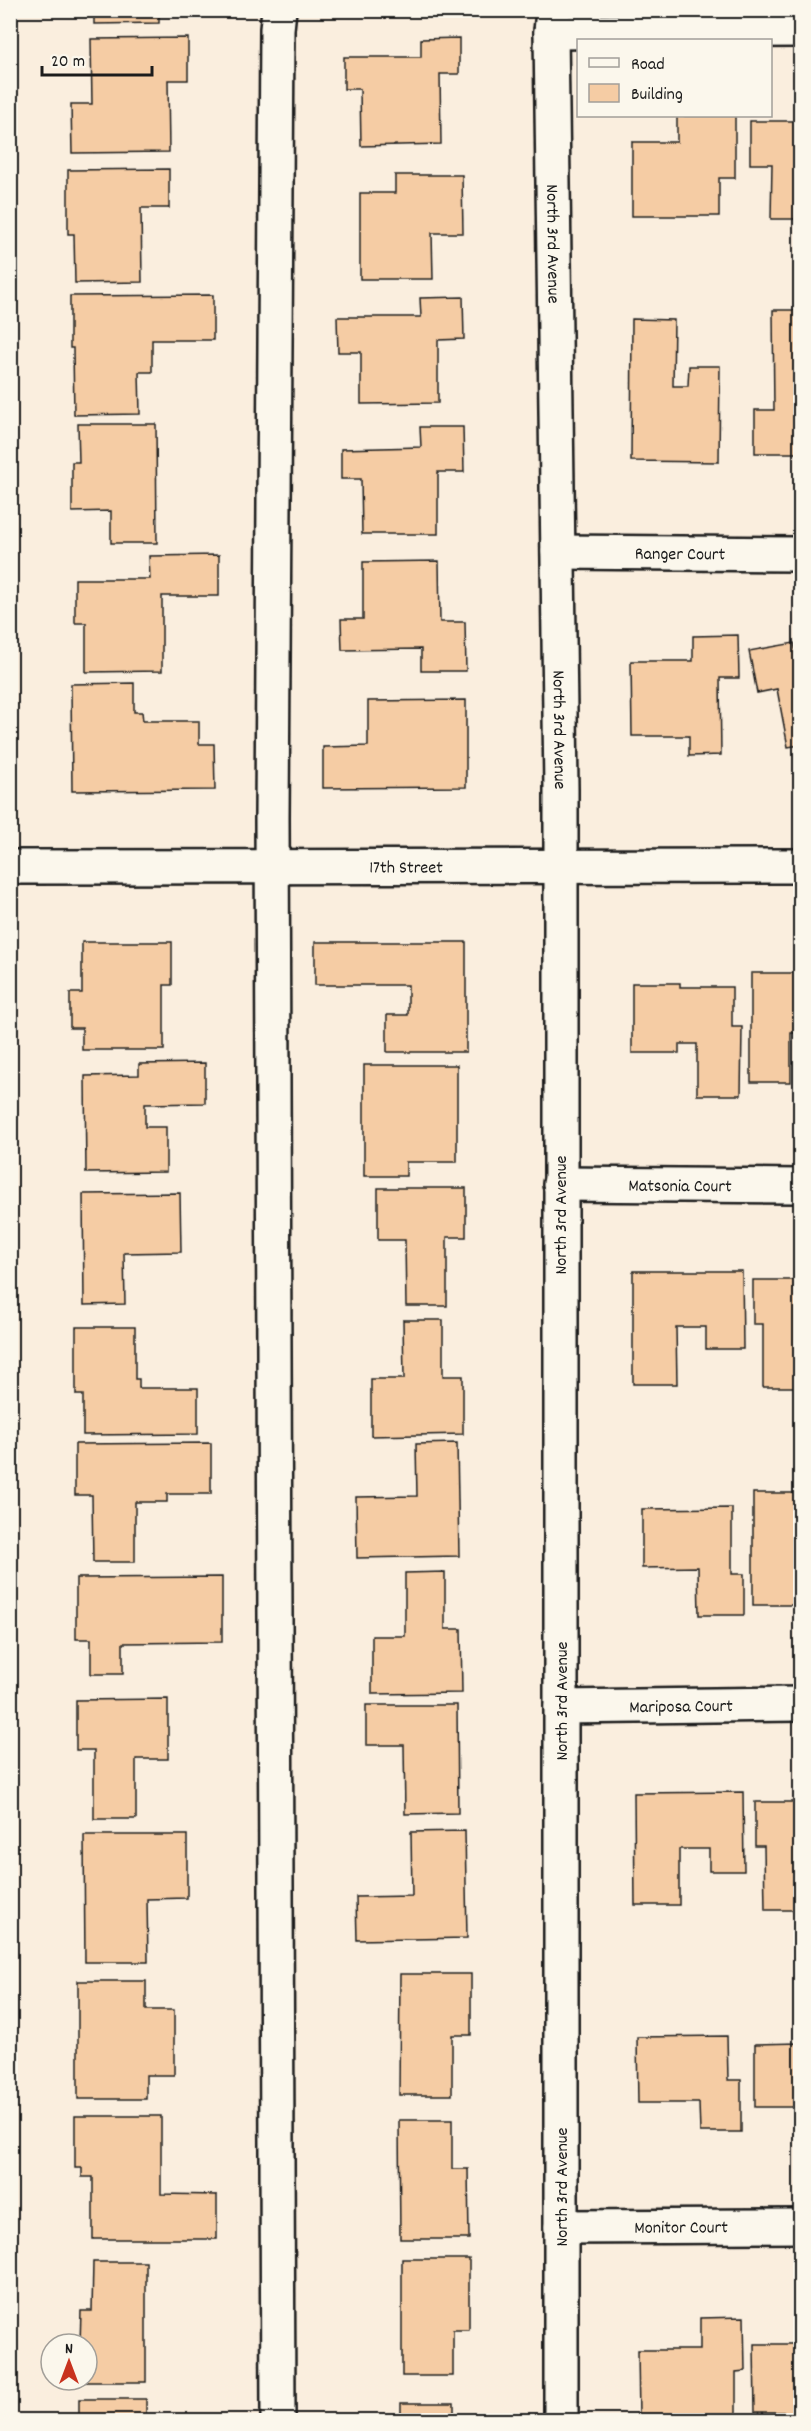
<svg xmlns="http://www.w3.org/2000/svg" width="811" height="2431" font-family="Dekko,sans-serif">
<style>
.building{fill:#f5cca4;stroke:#1c1c1c;stroke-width:1.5}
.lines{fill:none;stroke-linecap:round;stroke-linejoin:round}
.minor-casing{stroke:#1c1c1c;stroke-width:38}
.minor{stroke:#fbf7ec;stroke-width:33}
.labels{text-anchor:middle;stroke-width:4.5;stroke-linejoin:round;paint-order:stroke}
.street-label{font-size:18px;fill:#1c1c1c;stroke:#fbf7ec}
</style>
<rect width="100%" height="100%" fill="#faeede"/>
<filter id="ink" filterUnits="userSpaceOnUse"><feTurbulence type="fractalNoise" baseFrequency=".0167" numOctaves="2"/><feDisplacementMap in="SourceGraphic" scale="12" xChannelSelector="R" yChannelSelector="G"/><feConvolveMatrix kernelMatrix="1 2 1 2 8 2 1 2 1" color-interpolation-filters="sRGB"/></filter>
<g filter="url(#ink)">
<path class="building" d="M94 10H159V23L94 24Z
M361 10H436V12H361Z
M188 38V80H168L169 152 72 153 71 104H92L91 39Z
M459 38V74H440L441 144 361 146 360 89H344V57H421V39Z
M677 116H735V178H719V216H632V142H677Z
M750 121H795V145H800V219H771L772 164H750Z
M169 169V208H141L142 282 75 283 74 234H68V170Z
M395 175H462L463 233H432L433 279H360V193H395Z
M213 295V340H152V372H139L140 414 74 415 73 348H70V296Z
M463 297 464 339 438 340V403L361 404V352H338L337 317H421L420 298Z
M773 310H800L799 453H755V410H774Z
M632 319 674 320 673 386H688L689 366H720L719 462 631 461Z
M78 424H156L157 543H111V511L72 512V462H79Z
M420 427H463L464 472H438V534H362L361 479H341V449L421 447Z
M219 555V596H162V671L86 672V623H75V579H150L149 556Z
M439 561 440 622H465L466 671H421V649L342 650 341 619H363V562Z
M738 635 739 678H720L721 755 689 756V736H632L631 661H693V636Z
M794 643 799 666H800V745L788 747 777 689 757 693 749 651Z
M134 683V712H142L143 721H199V744H214L215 790 72 791 71 684Z
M466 700V787L323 788V747L368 746V701Z
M82 942H172V985H164V1050H82V1028H70V993H82Z
M315 942H466V1052H387V1015H408V985H315Z
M751 973H800V1033H791V1082H751Z
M632 983H680V987H732V1027H742L741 1095H697V1044H679V1053H632Z
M205 1063V1103L145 1104V1127H166V1172L86 1173 85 1076 139 1075V1064Z
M364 1065H457V1162H406V1176H364Z
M378 1188H466V1237H447V1306H406L405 1240H378Z
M180 1193 181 1252 124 1253 125 1304 84 1305 83 1194Z
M633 1271H742L743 1349H706V1327H676L677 1384H633Z
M753 1280H797V1330H800V1387H763V1324H753Z
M403 1320H443V1376H463V1434L371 1436V1379H404Z
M76 1327H135V1379H139V1388H198V1434L83 1435V1395H76Z
M211 1443V1494H167V1502H135V1562H93L92 1495H75V1444Z
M457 1443 459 1556 357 1558 356 1497 417 1496 416 1444Z
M753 1493H800V1572H798V1605H753Z
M732 1508V1574H744V1615H699L698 1567 642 1568V1509Z
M445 1572V1629H461L462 1693 372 1694V1636H405V1573Z
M222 1577V1642L123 1643V1674H91V1639H76V1578Z
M168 1699V1759H136V1819H94V1750H76V1700Z
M366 1705H457L458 1813 405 1814 404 1745H366Z
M743 1792 744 1871H709V1849H679V1905H635L634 1793Z
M755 1802H799L800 1910H765L764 1846H755Z
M465 1831 467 1938 357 1940 356 1897 412 1896 411 1832Z
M84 1835H187V1898L147 1899 148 1962H85Z
M400 1974H471V2035H452V2095H399Z
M78 1981H146V2010H174V2075H146V2099H78Z
M727 2036 728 2080H741V2132H700L699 2103H638L637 2037Z
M800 2043V2107H755V2044Z
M75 2116H161V2194L217 2195V2239H93V2177H82V2168H75Z
M399 2120H452V2169H468L469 2239H400Z
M402 2259H469V2330H453V2376H402Z
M93 2262H146V2382H80L87 2380V2344H80L81 2311H92Z
M744 2317 745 2371 736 2372V2415L639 2417 638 2350H700V2318Z
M754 2344H800V2412H755Z
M79 2399H146V2420H79Z
M401 2403H454V2420H401Z"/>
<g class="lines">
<defs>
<g id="minor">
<path id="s1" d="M553 10 551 32 561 789V2420"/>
<path d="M551 32 800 30"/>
<path id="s2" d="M558 552 800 554"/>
<path id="s3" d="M10 867 800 866"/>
<path id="s4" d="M560 1184 800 1186"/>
<path id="s5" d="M561 1707 800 1704"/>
<path id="s6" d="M561 2227 800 2226"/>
<path d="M278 2420 272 818 277 29 279 10"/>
</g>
</defs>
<use href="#minor" class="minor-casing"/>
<use href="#minor" class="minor"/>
</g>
</g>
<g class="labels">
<g class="street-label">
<text dy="6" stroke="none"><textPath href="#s1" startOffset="234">North 3rd Avenue</textPath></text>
<text dy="6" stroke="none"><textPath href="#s2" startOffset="122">Ranger Court</textPath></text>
<text dy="6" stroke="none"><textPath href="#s1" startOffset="720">North 3rd Avenue</textPath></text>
<text dy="6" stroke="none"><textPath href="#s3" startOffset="396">17th Street</textPath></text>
<text dy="6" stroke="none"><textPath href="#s4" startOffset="120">Matsonia Court</textPath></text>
<text transform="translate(560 1215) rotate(-90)" y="6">North 3rd Avenue</text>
<text transform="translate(561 1701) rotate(-90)" y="6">North 3rd Avenue</text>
<text dy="6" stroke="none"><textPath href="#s5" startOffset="120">Mariposa Court</textPath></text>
<text transform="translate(561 2187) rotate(-90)" y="6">North 3rd Avenue</text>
<text dy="6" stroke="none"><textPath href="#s6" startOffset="120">Monitor Court</textPath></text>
</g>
</g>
<rect width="811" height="2431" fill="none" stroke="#fbf7ec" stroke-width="36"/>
<rect x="18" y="18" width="775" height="2395" fill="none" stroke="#1c1c1c" stroke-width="2" filter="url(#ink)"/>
<rect x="577" y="39" width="195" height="78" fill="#fbf7ec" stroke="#a29f99" stroke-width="1.5"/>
<rect x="589" y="58" width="30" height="9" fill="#fbf7ec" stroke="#a29f99" stroke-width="1.5"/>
<text x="631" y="69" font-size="18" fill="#1c1c1c">Road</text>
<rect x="589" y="84" width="30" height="18" fill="#f5cca4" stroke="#a29f99" stroke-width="1.5"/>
<text x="631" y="99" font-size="18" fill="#1c1c1c">Building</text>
<g transform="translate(69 2362)"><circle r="28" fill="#fbf7ec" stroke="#a29f99" stroke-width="1.5"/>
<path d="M0-4.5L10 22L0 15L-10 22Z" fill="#c8321e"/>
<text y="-9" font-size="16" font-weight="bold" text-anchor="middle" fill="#1c1c1c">N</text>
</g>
<path d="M42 66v9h110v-9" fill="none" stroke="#1c1c1c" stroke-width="3"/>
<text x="51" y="66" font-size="18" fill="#1c1c1c" stroke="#fbf7ec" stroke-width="4.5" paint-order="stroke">20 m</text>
</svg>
